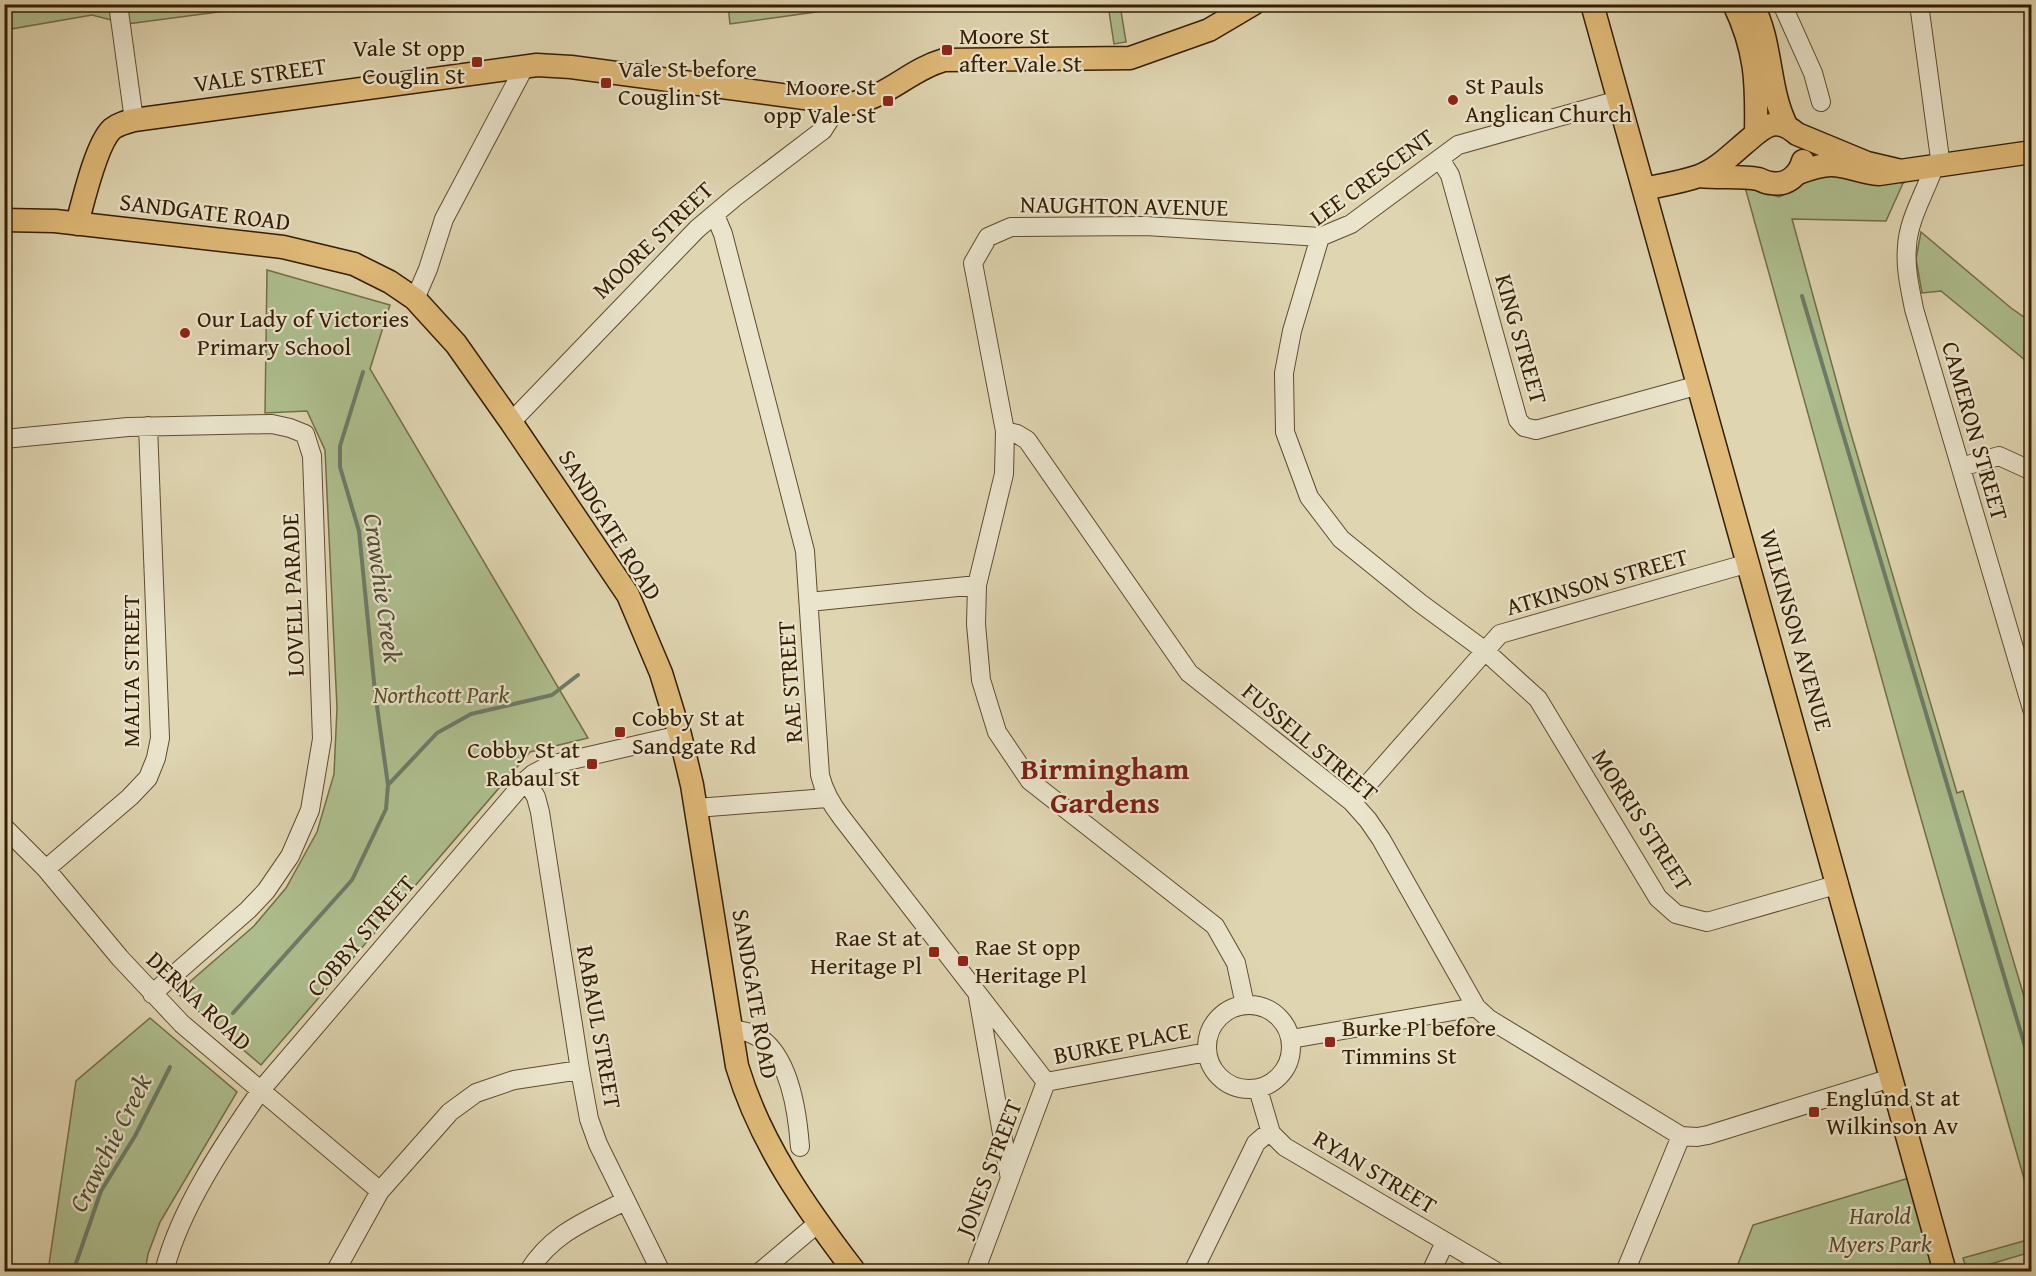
<svg xmlns="http://www.w3.org/2000/svg" width="2036" height="1276" font-family="'Gentium Book Plus',serif">
<style>
.green{fill:#aebe8e;stroke:#726e48;stroke-width:1.5}
.lines{fill:none;stroke-linecap:round;stroke-linejoin:round}
.stream{stroke:#6d7b68;stroke-width:4}
.minor-casing{stroke:#604b2e;stroke-width:20}
.major-casing{stroke:#351d02;stroke-width:25}
.minor{stroke:#eae4cc;stroke-width:18}
.major{stroke:#e0ba78;stroke-width:22}
.poi-dot{fill:#8f2418;stroke:#eae4cc;stroke-width:2}
.labels{text-anchor:middle;stroke-width:4.5;stroke-linejoin:round;paint-order:stroke}
.poi-label{font-size:24px;fill:#351d02;stroke:#eae4cc;text-anchor:start}
.street-label{font-size:24px;fill:#351d02;stroke:#eae4cc}
.park-label{font-size:24px;font-style:italic;fill:#594d2c;stroke:#eae4cc}
.water-label{font-size:26px;font-style:italic;fill:#514c35;stroke:#eae4cc}
.district-label{font-size:30px;font-weight:bold;fill:#7a1f14;stroke:#eae4cc}
</style>
<rect width="100%" height="100%" fill="#dfd5b1"/>
<filter id="stains"><feTurbulence type="fractalNoise" baseFrequency=".00333" numOctaves="4"/><feColorMatrix values="0 0 0 0 .2 0 0 0 0 .09 0 0 0 0 .02 0 0 0 .5 -.17"/></filter>
<radialGradient id="worn" r=".72"><stop offset=".6" stop-color="#630" stop-opacity="0"/><stop offset="1" stop-color="#630" stop-opacity=".3"/></radialGradient>
<path class="green" d="M836 4 837 9 730 24 728 5Z
M32 5H271L127 24 92 15 5 30V9Z
M1108 5H1120L1126 42 1114 44Z
M1813 174 1904 181 1886 221 1792 219 1849 427 1957 793 1963 791 2031 1020V1203L1906 766 1745 187 1779 197 1798 188Z
M1921 232 2011 308 2031 322V365L1941 291 1922 293 1916 259Z
M267 270 390 305 370 369 588 738 530 752 261 1065 177 993 254 926 286 888 317 832 334 774 337 708 325 450 307 411 265 413Z
M150 1018 237 1092 160 1222 148 1254 145 1271H48L76 1081Z
M1909 1178 1933 1272H1735L1753 1225Z
M2031 1239V1252L1967 1271 1963 1258Z"/>
<g class="lines">
<path class="stream" d="M1802 296 2032 1070
M388 785 437 733 471 714 552 695 578 675
M233 1013 352 880 386 809 388 785 375 692 359 531 340 467V446L363 372
M73 1272 101 1191 135 1136 170 1067"/>
<defs>
<path id="minor" d="M118 4 134 120
M1782 4 1813 73 1821 102
M1919 4 1941 166
M1619 100 1458 145 1351 224 1320 237 1292 331 1284 373 1285 432 1309 497 1341 539 1420 603 1484 650 1538 699 1658 898 1676 914 1707 922 1839 884
M1440 159 1450 175 1518 420 1524 427 1536 430 1699 385
M1934 167C1925 193 1908 220 1907 247 1905 268 1910 288 1914 309L2032 709
M715 215 723 234 805 551 820 775C824 792 831 804 842 818L1046 1082
M415 299 428 269 444 219 525 66
M511 422 697 229 735 197 823 130 832 116 835 103
M1005 431 1017 434 1027 440 1189 673 1352 802 1368 820 1381 839 1476 1007 1489 1019 1681 1136 1697 1137 1708 1135 1891 1078
M4 439 128 427 272 424 290 428 305 434 312 456 322 739 310 810 290 856 266 891 248 910 152 994
M1961 467 1999 456 2032 471
M809 602 977 585
M526 780 536 797 540 812 580 1070 589 1119 598 1144 661 1272
M1352 802 1500 634 1749 563
M696 808 827 798
M4 827 46 869 120 958 182 1024 380 1191
M46 869 130 797 148 778 156 758 160 738 148 426
M978 997 1010 1179
M1207 1047a42 42 0 1 1 84 0a42 42 0 1 1-84 0Z
M1245 1005 1236 963 1215 926 1030 781 997 732 981 680 976 624 977 585 1004 474 1005 431 973 263 988 237 1011 227 1146 226 1320 237
M732 1030C787 1030 797 1106 800 1147
M1291 1039 1476 1007
M1046 1082 1207 1052
M1258 1089 1271 1133 1285 1147 1497 1272
M164 1272C179 1210 225 1142 261 1090L526 780 533 774 550 765 680 735
M335 1272 380 1191 450 1112 476 1093 514 1080 580 1070
M528 1272C552 1233 586 1221 625 1201
M760 1272 818 1223
M975 1272 1046 1082
M1193 1272 1256 1143 1263 1137 1271 1133
M1431 1272 1445 1242
M1625 1272 1681 1136"/>
<path id="major" d="M1592 4 1945 1272
M1734 4C1756 50 1757 82 1756 132
M1752 4C1773 43 1767 88 1787 127
M1798 173C1809 169 1820 165 1831 165 1847 165 1862 173 1879 174L2032 152
M1700 176C1718 178 1742 176 1758 179 1762 180 1766 183 1771 183 1787 186 1799 175 1803 161
M1644 189C1662 185 1682 182 1699 176 1716 170 1731 155 1745 143 1762 129 1774 114 1797 134L1867 163 1901 171
M4 220 55 221 283 247 354 264 390 282 415 299 456 344 511 422 628 595 661 673 680 735 692 785 737 1066C760 1143 806 1208 855 1272
M77 224C83 202 96 144 112 129 118 124 126 122 134 120L537 65 571 67 849 104C887 98 909 70 944 60L1130 58 1209 30 1253 4"/>
</defs>
<use href="#minor" class="minor-casing"/>
<use href="#major" class="major-casing"/>
<use href="#minor" class="minor"/>
<use href="#major" class="major"/>
</g>
<g class="poi-dot">
<rect x="941" y="44" width="12" height="12" rx="3"/>
<rect x="471" y="56" width="12" height="12" rx="3"/>
<rect x="600" y="77" width="12" height="12" rx="3"/>
<circle cx="1453" cy="100" r="6"/>
<rect x="882" y="95" width="12" height="12" rx="3"/>
<circle cx="185" cy="333" r="6"/>
<rect x="614" y="726" width="12" height="12" rx="3"/>
<rect x="586" y="758" width="12" height="12" rx="3"/>
<rect x="928" y="946" width="12" height="12" rx="3"/>
<rect x="957" y="955" width="12" height="12" rx="3"/>
<rect x="1324" y="1036" width="12" height="12" rx="3"/>
<rect x="1808" y="1106" width="12" height="12" rx="3"/>
</g>
<g class="labels">
<g class="poi-label">
<text x="959" y="44">Moore St<tspan x="959" dy="28">after Vale St</tspan></text>
<text x="465" y="56" text-anchor="end">Vale St opp<tspan x="465" dy="28">Couglin St</tspan></text>
<text x="618" y="77">Vale St before<tspan x="618" dy="28">Couglin St</tspan></text>
<text x="1465" y="94">St Pauls<tspan x="1465" dy="28">Anglican Church</tspan></text>
<text x="876" y="95" text-anchor="end">Moore St<tspan x="876" dy="28">opp Vale St</tspan></text>
<text x="197" y="327">Our Lady of Victories<tspan x="197" dy="28">Primary School</tspan></text>
<text x="632" y="726">Cobby St at<tspan x="632" dy="28">Sandgate Rd</tspan></text>
<text x="580" y="758" text-anchor="end">Cobby St at<tspan x="580" dy="28">Rabaul St</tspan></text>
<text x="922" y="946" text-anchor="end">Rae St at<tspan x="922" dy="28">Heritage Pl</tspan></text>
<text x="975" y="955">Rae St opp<tspan x="975" dy="28">Heritage Pl</tspan></text>
<text x="1342" y="1036">Burke Pl before<tspan x="1342" dy="28">Timmins St</tspan></text>
<text x="1826" y="1106">Englund St at<tspan x="1826" dy="28">Wilkinson Av</tspan></text>
</g>
<g class="street-label">
<text transform="translate(260 75) rotate(-8)" y="8">VALE STREET</text>
<text transform="translate(1372 177) rotate(-36)" y="8">LEE CRESCENT</text>
<text transform="translate(1124 206) rotate(1)" y="8">NAUGHTON AVENUE</text>
<text transform="translate(205 212) rotate(7)" y="8">SANDGATE ROAD</text>
<text transform="translate(653 240) rotate(-44)" y="8">MOORE STREET</text>
<text transform="translate(1521 339) rotate(74)" y="8">KING STREET</text>
<text transform="translate(1975 431) rotate(74)" y="8">CAMERON STREET</text>
<text transform="translate(610 525) rotate(58)" y="8">SANDGATE ROAD</text>
<text transform="translate(1597 582) rotate(-16)" y="8">ATKINSON STREET</text>
<text transform="translate(293 595) rotate(-92)" y="8">LOVELL PARADE</text>
<text transform="translate(1796 630) rotate(74)" y="8">WILKINSON AVENUE</text>
<text transform="translate(131 671) rotate(-90)" y="8">MALTA STREET</text>
<text transform="translate(790 682) rotate(-94)" y="8">RAE STREET</text>
<text transform="translate(1310 742) rotate(40)" y="8">FUSSELL STREET</text>
<text transform="translate(1642 820) rotate(57)" y="8">MORRIS STREET</text>
<text transform="translate(361 936) rotate(-49)" y="8">COBBY STREET</text>
<text transform="translate(755 994) rotate(80)" y="8">SANDGATE ROAD</text>
<text transform="translate(199 1001) rotate(43)" y="8">DERNA ROAD</text>
<text transform="translate(599 1027) rotate(80)" y="8">RABAUL STREET</text>
<text transform="translate(1122 1043) rotate(-11)" y="8">BURKE PLACE</text>
<text transform="translate(989 1168) rotate(-69)" y="8">JONES STREET</text>
<text transform="translate(1375 1172) rotate(31)" y="8">RYAN STREET</text>
</g>
<g class="park-label">
<text x="441" y="703">Northcott Park</text>
<text x="1880" y="1224">Harold<tspan x="1880" dy="28">Myers Park</tspan></text>
</g>
<g class="water-label">
<text transform="translate(383 588) rotate(82)" y="9">Crawchie Creek</text>
<text transform="translate(110 1143) rotate(-63)" y="9">Crawchie Creek</text>
</g>
<g class="district-label">
<text x="1105" y="779">Birmingham<tspan x="1105" dy="34">Gardens</tspan></text>
</g>
</g>
<rect width="2036" height="1276" fill="none" stroke="#dfd5b1" stroke-width="24"/>
<rect x="6" y="6" width="2024" height="1264" fill="none" stroke="#351d02" stroke-width="3"/>
<rect x="12" y="12" width="2012" height="1252" fill="none" stroke="#351d02" stroke-width="1.5"/>
<rect width="100%" height="100%" filter="url(#stains)"/>
<rect width="100%" height="100%" fill="url(#worn)"/>
</svg>
